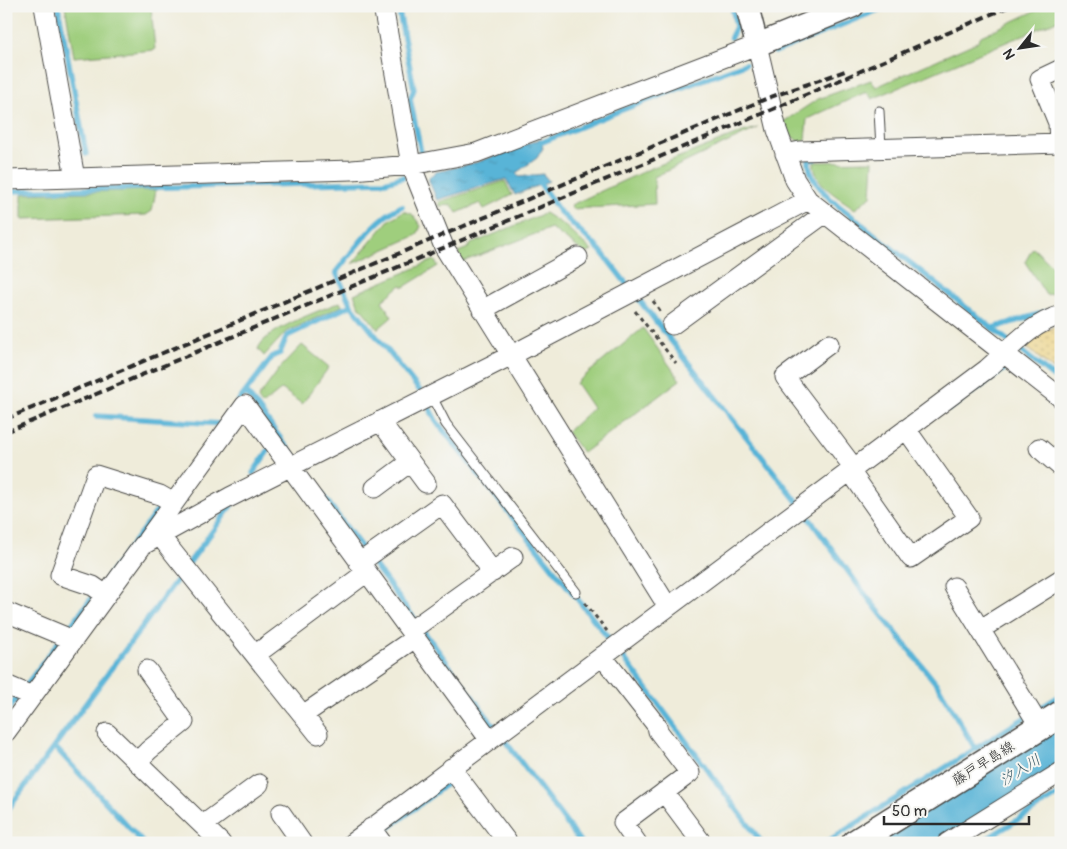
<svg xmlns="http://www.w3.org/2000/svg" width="1067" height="849" font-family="Pangolin,'Klee One',sans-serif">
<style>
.green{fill:#9fce7d;stroke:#657c54}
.sand{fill:url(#sand-dots);stroke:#8c8264}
.water{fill:url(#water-ripples);stroke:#427081}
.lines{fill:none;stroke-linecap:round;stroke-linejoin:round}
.stream{stroke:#59b4d7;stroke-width:5.5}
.river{stroke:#59b4d7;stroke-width:35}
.service-casing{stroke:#484845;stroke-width:11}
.minor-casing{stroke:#484845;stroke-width:21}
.tertiary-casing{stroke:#484845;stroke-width:25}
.secondary-casing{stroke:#484845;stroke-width:29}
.path{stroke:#484845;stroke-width:3;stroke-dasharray:4 4;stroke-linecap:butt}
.service{stroke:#fff;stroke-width:9}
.minor{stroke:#fff;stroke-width:19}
.tertiary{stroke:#fff;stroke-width:22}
.secondary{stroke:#fff;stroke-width:26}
.rail{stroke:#2b2b2b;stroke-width:4;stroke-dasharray:8 4;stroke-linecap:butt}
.labels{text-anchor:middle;stroke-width:4;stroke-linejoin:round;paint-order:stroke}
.street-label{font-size:14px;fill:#2b2b2b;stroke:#f6f6f2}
.water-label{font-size:15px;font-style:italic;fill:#3b5b67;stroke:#f6f6f2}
</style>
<defs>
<pattern id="sand-dots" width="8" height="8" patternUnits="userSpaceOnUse" patternTransform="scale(1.25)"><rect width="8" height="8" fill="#eeda9e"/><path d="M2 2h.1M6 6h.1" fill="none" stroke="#cb8" stroke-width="1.8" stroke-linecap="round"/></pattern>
<pattern id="water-ripples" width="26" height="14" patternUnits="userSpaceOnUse" patternTransform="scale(1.25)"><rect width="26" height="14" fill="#59b4d7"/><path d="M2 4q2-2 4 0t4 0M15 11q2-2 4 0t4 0" fill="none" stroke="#4a93af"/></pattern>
</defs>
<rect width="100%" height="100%" fill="#f6f6f2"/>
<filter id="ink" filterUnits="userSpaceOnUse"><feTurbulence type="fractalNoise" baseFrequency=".02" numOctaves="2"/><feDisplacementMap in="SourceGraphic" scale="10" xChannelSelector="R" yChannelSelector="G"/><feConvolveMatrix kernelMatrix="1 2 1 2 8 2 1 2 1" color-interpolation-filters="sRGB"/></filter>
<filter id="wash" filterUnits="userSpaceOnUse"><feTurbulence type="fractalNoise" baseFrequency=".0096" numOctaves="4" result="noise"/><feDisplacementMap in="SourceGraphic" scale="20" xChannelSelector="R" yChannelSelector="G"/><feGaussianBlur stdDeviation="1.12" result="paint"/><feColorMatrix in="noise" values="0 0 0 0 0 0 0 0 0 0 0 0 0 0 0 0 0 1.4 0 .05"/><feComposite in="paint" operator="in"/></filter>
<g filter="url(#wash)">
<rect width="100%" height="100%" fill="#efecda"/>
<path class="green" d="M65 6H151L155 50 74 57Z
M1046 6H1061V19L872 99 868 93H864L807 119 805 140 800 142 788 134 783 122 818 99 871 80 876 87 977 42 981 36Z
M758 128 654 177 655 204 572 209 571 205 649 169 743 132Z
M873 161 871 196 855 209C839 197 813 185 814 162Z
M505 181 512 195 484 209 480 203 457 213 452 205 440 206 439 202Z
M156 190 152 211 146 215 22 219V194Z
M404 211 412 214 421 226 417 235 352 264 389 220Z
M545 213 565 226 592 251 586 254 551 228 462 262 458 252 468 248 471 244Z
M1033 248 1061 274V292L1046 295 1025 262Z
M434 260 438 266 404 287 401 285 382 301 392 317 378 329 359 306 354 294Z
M340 302 342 306 286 332 264 356 258 349C265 329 320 311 340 302Z
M643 328 680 380 583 453 567 432 593 408 576 383Z
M302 345 329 367 302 404 282 389 262 405 258 398 280 368Z
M1061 754V764L934 843H918Z"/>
<path class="sand" d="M1061 324V376L1024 345 1031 337Z"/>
<path class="water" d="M540 139 543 148 537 158 516 173 519 177 543 174 549 181 515 195 506 179 437 200 429 181V177L436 172 478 162Z"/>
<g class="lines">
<path class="stream" d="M58 6 86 154
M398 6 414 89 410 99 421 152
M731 37 736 27 732 6
M775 52 888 6
M535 145 619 111 745 64
M814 159H809C808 176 819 187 830 199L1061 383
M535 183 539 182 559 211 600 250 795 499 861 589 938 686 975 748
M6 191 385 182 403 177
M351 305 421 392 436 421 621 654 610 662
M993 328 1046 312
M246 392 581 843
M238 402 273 356 280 353 287 336 351 305 336 272C355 249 374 219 402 206
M949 409 1007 367
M96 416 222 424
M253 473 272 445
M623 653 621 654 762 843
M6 712 161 506
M55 747 143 843
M6 812 231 506
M369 843 454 778
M825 843 1061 695
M980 843 1061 793"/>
<path class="river" d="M904 843 1061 744"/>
</g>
</g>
<g filter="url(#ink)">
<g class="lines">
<defs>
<path id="service" d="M879 111 881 148
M431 395 446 424 576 592"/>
<path id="minor" d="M44 6 75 178
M383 6 411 165 444 247 668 607
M1059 143 1058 123 1040 79 1061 69
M785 154 800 151 1061 143
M6 180 352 170 411 165 476 153 757 45 777 130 795 180 808 200 1061 398
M482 310 578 257
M672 325 824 214
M829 344 785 377 854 468
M380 421 426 483
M1039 448 1061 467
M850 471 911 558 969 518 906 429
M375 488 410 462
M160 536 318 734
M147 540 245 405 489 739
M359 563 442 504 493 572
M954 587 1040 727
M106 595 93 586 60 575 96 475 160 495 174 503
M6 612 73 640
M981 629 1061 579
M410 631 513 557
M255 655 367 572
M602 656 657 726 658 731 690 773 623 823 637 843
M6 685 32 696
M303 715 415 638
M6 732 143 545 230 497 512 355 808 200
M107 733 221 843
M137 762 149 750 184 722 147 670
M451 768 508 843
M664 792 702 843
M281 813 302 843
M203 825 259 784
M371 828 382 843
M352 843 987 369C1010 349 1030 324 1061 315
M947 843 1061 772"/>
<path id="tertiary" d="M747 6 757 45 853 6"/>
<path id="secondary" d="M855 843 1061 714"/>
</defs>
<use href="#service" class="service-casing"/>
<use href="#minor" class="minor-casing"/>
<use href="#tertiary" class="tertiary-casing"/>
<use href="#secondary" class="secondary-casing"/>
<path class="path" d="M653 301 661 312
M635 311 676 363
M585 603 607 631"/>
<use href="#service" class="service"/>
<use href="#minor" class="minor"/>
<use href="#tertiary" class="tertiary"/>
<use href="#secondary" class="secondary"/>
<path class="rail" d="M6 419 768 98 845 71
M6 432 771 110 1010 6"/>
</g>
</g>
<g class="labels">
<g class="street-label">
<text transform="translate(983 763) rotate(-32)" y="5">藤戸早島線</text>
</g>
<g class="water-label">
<text transform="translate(1020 770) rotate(-32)" y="5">汐入川</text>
</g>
</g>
<rect width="1067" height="849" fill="none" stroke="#f6f6f2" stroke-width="25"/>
<g transform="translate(1020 48) rotate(240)" stroke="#f6f6f2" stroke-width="4" paint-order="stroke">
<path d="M0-4L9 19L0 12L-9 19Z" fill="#2b2b2b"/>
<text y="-8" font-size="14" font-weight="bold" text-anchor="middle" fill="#2b2b2b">N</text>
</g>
<path d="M884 816v8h145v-8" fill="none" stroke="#2b2b2b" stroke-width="2.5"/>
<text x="892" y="816" font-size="15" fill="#2b2b2b" stroke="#f6f6f2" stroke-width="4" paint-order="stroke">50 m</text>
</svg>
